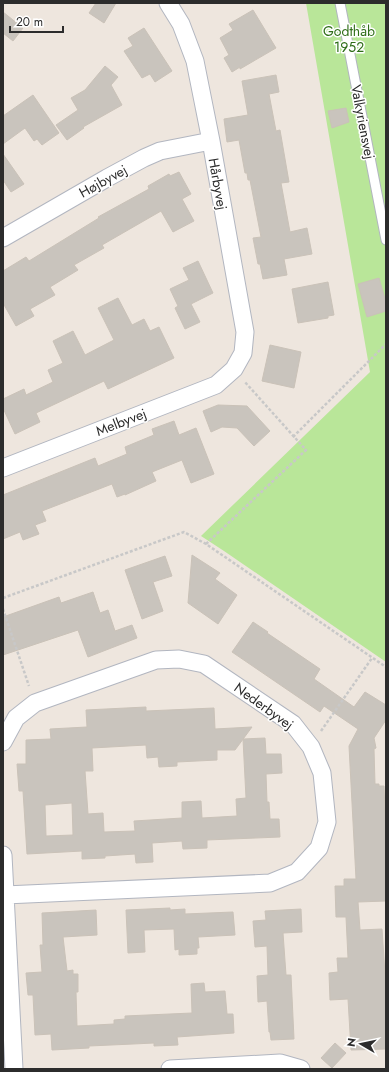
<svg xmlns="http://www.w3.org/2000/svg" width="389" height="1072" font-family="Jost,sans-serif">
<style>
.green{fill:#b9e699}
.building{fill:#c9c4bd;stroke:#cac2b8;fill-rule:evenodd}
.lines{fill:none;stroke-linecap:round;stroke-linejoin:round}
.service-casing{stroke:#b2b6c0;stroke-width:11}
.minor-casing{stroke:#b2b6c0;stroke-width:19}
.path{stroke:#c8c8c8;stroke-width:2.5;stroke-dasharray:3 2;stroke-linecap:butt}
.service{stroke:#fff;stroke-width:9}
.minor{stroke:#fff;stroke-width:17}
.labels{text-anchor:middle;stroke-width:3;stroke-linejoin:round;paint-order:stroke}
.park-label{font-size:14px;fill:#2f6e18;stroke:#fff}
.street-label{font-size:14px;fill:#2c2c2c;stroke:#fff}
</style>
<rect width="100%" height="100%" fill="#eee6de"/>
<path class="green" d="M306 3H386V662L224 551 201 536 370 372Z"/>
<path class="building" d="M96 3H116L104 23 89 13Z
M253 10 276 48 240 69V67L232 72 224 58 229 55 220 38 233 30 229 24Z
M3 12 23 28 13 41 3 33Z
M144 28 172 71 155 82 150 74 142 78 124 51 133 46 128 38Z
M105 66 118 77 111 85 122 105 83 127 84 128 67 140 56 125 78 110 71 98 85 90Z
M276 75 279 92 269 94 276 131 280 130 289 182 281 183 290 232 307 228 312 254 284 259 287 275 263 279 260 264H258L253 238 261 237 250 180H248L247 173H245L239 140 227 142 224 119 248 115 242 81Z
M33 95 59 133 42 145 37 139 34 141 25 128 3 144V116Z
M346 108 349 122 332 128 328 111Z
M3 154 24 184 11 192 3 180Z
M179 172 191 194 182 199 194 221 173 232 161 211 102 245 104 248 74 265 78 270 50 287 55 295 30 309 34 316 16 326 3 303V271L26 257 29 261 99 218 98 217 149 189 148 186 169 174 170 176Z
M198 261 213 293 191 304 200 322 185 329 175 308 178 306 170 289 189 280 183 268Z
M379 278 386 302V311L367 317 358 284Z
M328 282 334 315 328 316V318L298 323 292 289Z
M118 298 132 325 144 319 150 331 159 327 174 358 108 389 104 381 36 413 40 422 15 434 3 408V399L24 389 26 395 53 382 48 370 63 363 53 341 73 331 85 355 114 340 98 308Z
M270 345 301 352 294 388 262 381Z
M218 405 247 406 270 431 254 446 237 428 222 427 211 432 203 411Z
M174 421 179 435 196 428 214 474 191 483 182 460 152 472 156 481 125 495V494L117 497 112 484 42 511 46 521 35 525 39 534 23 540 20 532 3 539V495L95 458 98 466 127 454 125 447 154 435 152 429Z
M192 555 220 573 215 579 237 595 218 624 188 603Z
M165 556 172 576 153 582 163 611 142 619 125 570Z
M93 592 100 613 108 610 115 631 132 625 137 638 88 657 78 630 3 655V617L59 597 61 603Z
M253 622 268 632 267 633 320 669 314 679 354 707 365 692 386 705V720L374 738 376 748 374 749 375 784H379V786H384L386 833V901L358 902 360 930 382 929 385 974H386V1049L351 1050 348 999 330 1000 329 973 338 972 337 958H348L346 917H336L335 886H344V879H356L349 746 358 729 324 706 320 712 232 652Z
M146 707V711L214 708 215 729 252 727 235 750H217V760L177 762V766L159 767 158 757 147 758 146 745 92 748 93 771H85L88 814 103 813 104 832 135 831 134 821 182 818V802L201 801 202 818 237 816 236 799 246 798 243 739 265 738 266 754H281L282 773 266 774 267 802H269L270 819H279L280 837 207 840V848L183 849 182 841 152 843 153 862 136 863 135 854 105 856V858L82 859V851L27 854 23 791H19L17 764H26V740L51 739 50 729 87 727 86 710ZM72 803 73 835 46 836 45 805Z
M170 908V910L185 909V914L233 912 235 935 198 937 199 948H197V954L179 955V949L175 950 174 929 144 930 145 952 128 953 126 910Z
M301 909 302 932 283 933 286 975H291L294 1039 271 1040 270 1032H269L267 1001 258 1002 257 976 268 975 267 946 255 947 253 921 266 920 265 911Z
M96 910 97 935 63 937 67 971 73 970V974H78V992H76L77 1026 114 1024V1020L125 1019V1016L192 1013 191 984 204 983 205 992 225 991 227 1014H233L234 1033 177 1037 178 1045 154 1046V1043L133 1044 89 1046V1048L52 1050 51 1034 35 1035 33 995H28L26 973 42 972 40 945H43L42 913Z
M335 1043 346 1053 332 1068 321 1058Z"/>
<g class="lines">
<defs>
<path id="service" d="M340 3 386 240"/>
<path id="minor" d="M3 238 107 178 144 158 160 151 211 141
M3 468 216 385 234 369 243 353 245 332 211 141 195 61 181 24 168 3
M3 742 16 718 35 703 156 660 179 659 204 664 293 724 311 747 322 773 327 822 319 848 297 872 270 883 5 895
M3 855 14 1069
M170 1069 280 1063 301 1069"/>
</defs>
<use href="#service" class="service-casing"/>
<use href="#minor" class="minor-casing"/>
<path class="path" d="M293 437 386 344
M206 544 306 450 244 381
M3 598 184 532 206 544 386 667
M3 609 29 686
M321 731 372 658"/>
<use href="#service" class="service"/>
<use href="#minor" class="minor"/>
</g>
<g class="labels">
<g class="park-label">
<text x="349" y="36">Godthåb<tspan x="349" dy="16">1952</tspan></text>
</g>
<g class="street-label">
<text transform="translate(363 122) rotate(79)" y="5">Valkyriensvej</text>
<text transform="translate(103 181) rotate(-29)" y="5">Højbyvej</text>
<text transform="translate(218 184) rotate(80)" y="5">Hårbyvej</text>
<text transform="translate(121 422) rotate(-21)" y="5">Melbyvej</text>
<text transform="translate(264 706) rotate(36)" y="5">Nederbyvej</text>
</g>
</g>
<rect width="389" height="1072" fill="none" stroke="#2c2c2c" stroke-width="8"/>
<g transform="translate(361 1044) rotate(279)" stroke="#ffffff" stroke-width="3" paint-order="stroke">
<path d="M0-3L7 15L0 10L-7 15Z" fill="#2c2c2c"/>
<text y="-6" font-size="11" font-weight="bold" text-anchor="middle" fill="#2c2c2c">N</text>
</g>
<path d="M10 26v6h53v-6" fill="none" stroke="#2c2c2c" stroke-width="2"/>
<text x="16" y="26" font-size="12" fill="#2c2c2c" stroke="#ffffff" stroke-width="3" paint-order="stroke">20 m</text>
</svg>
